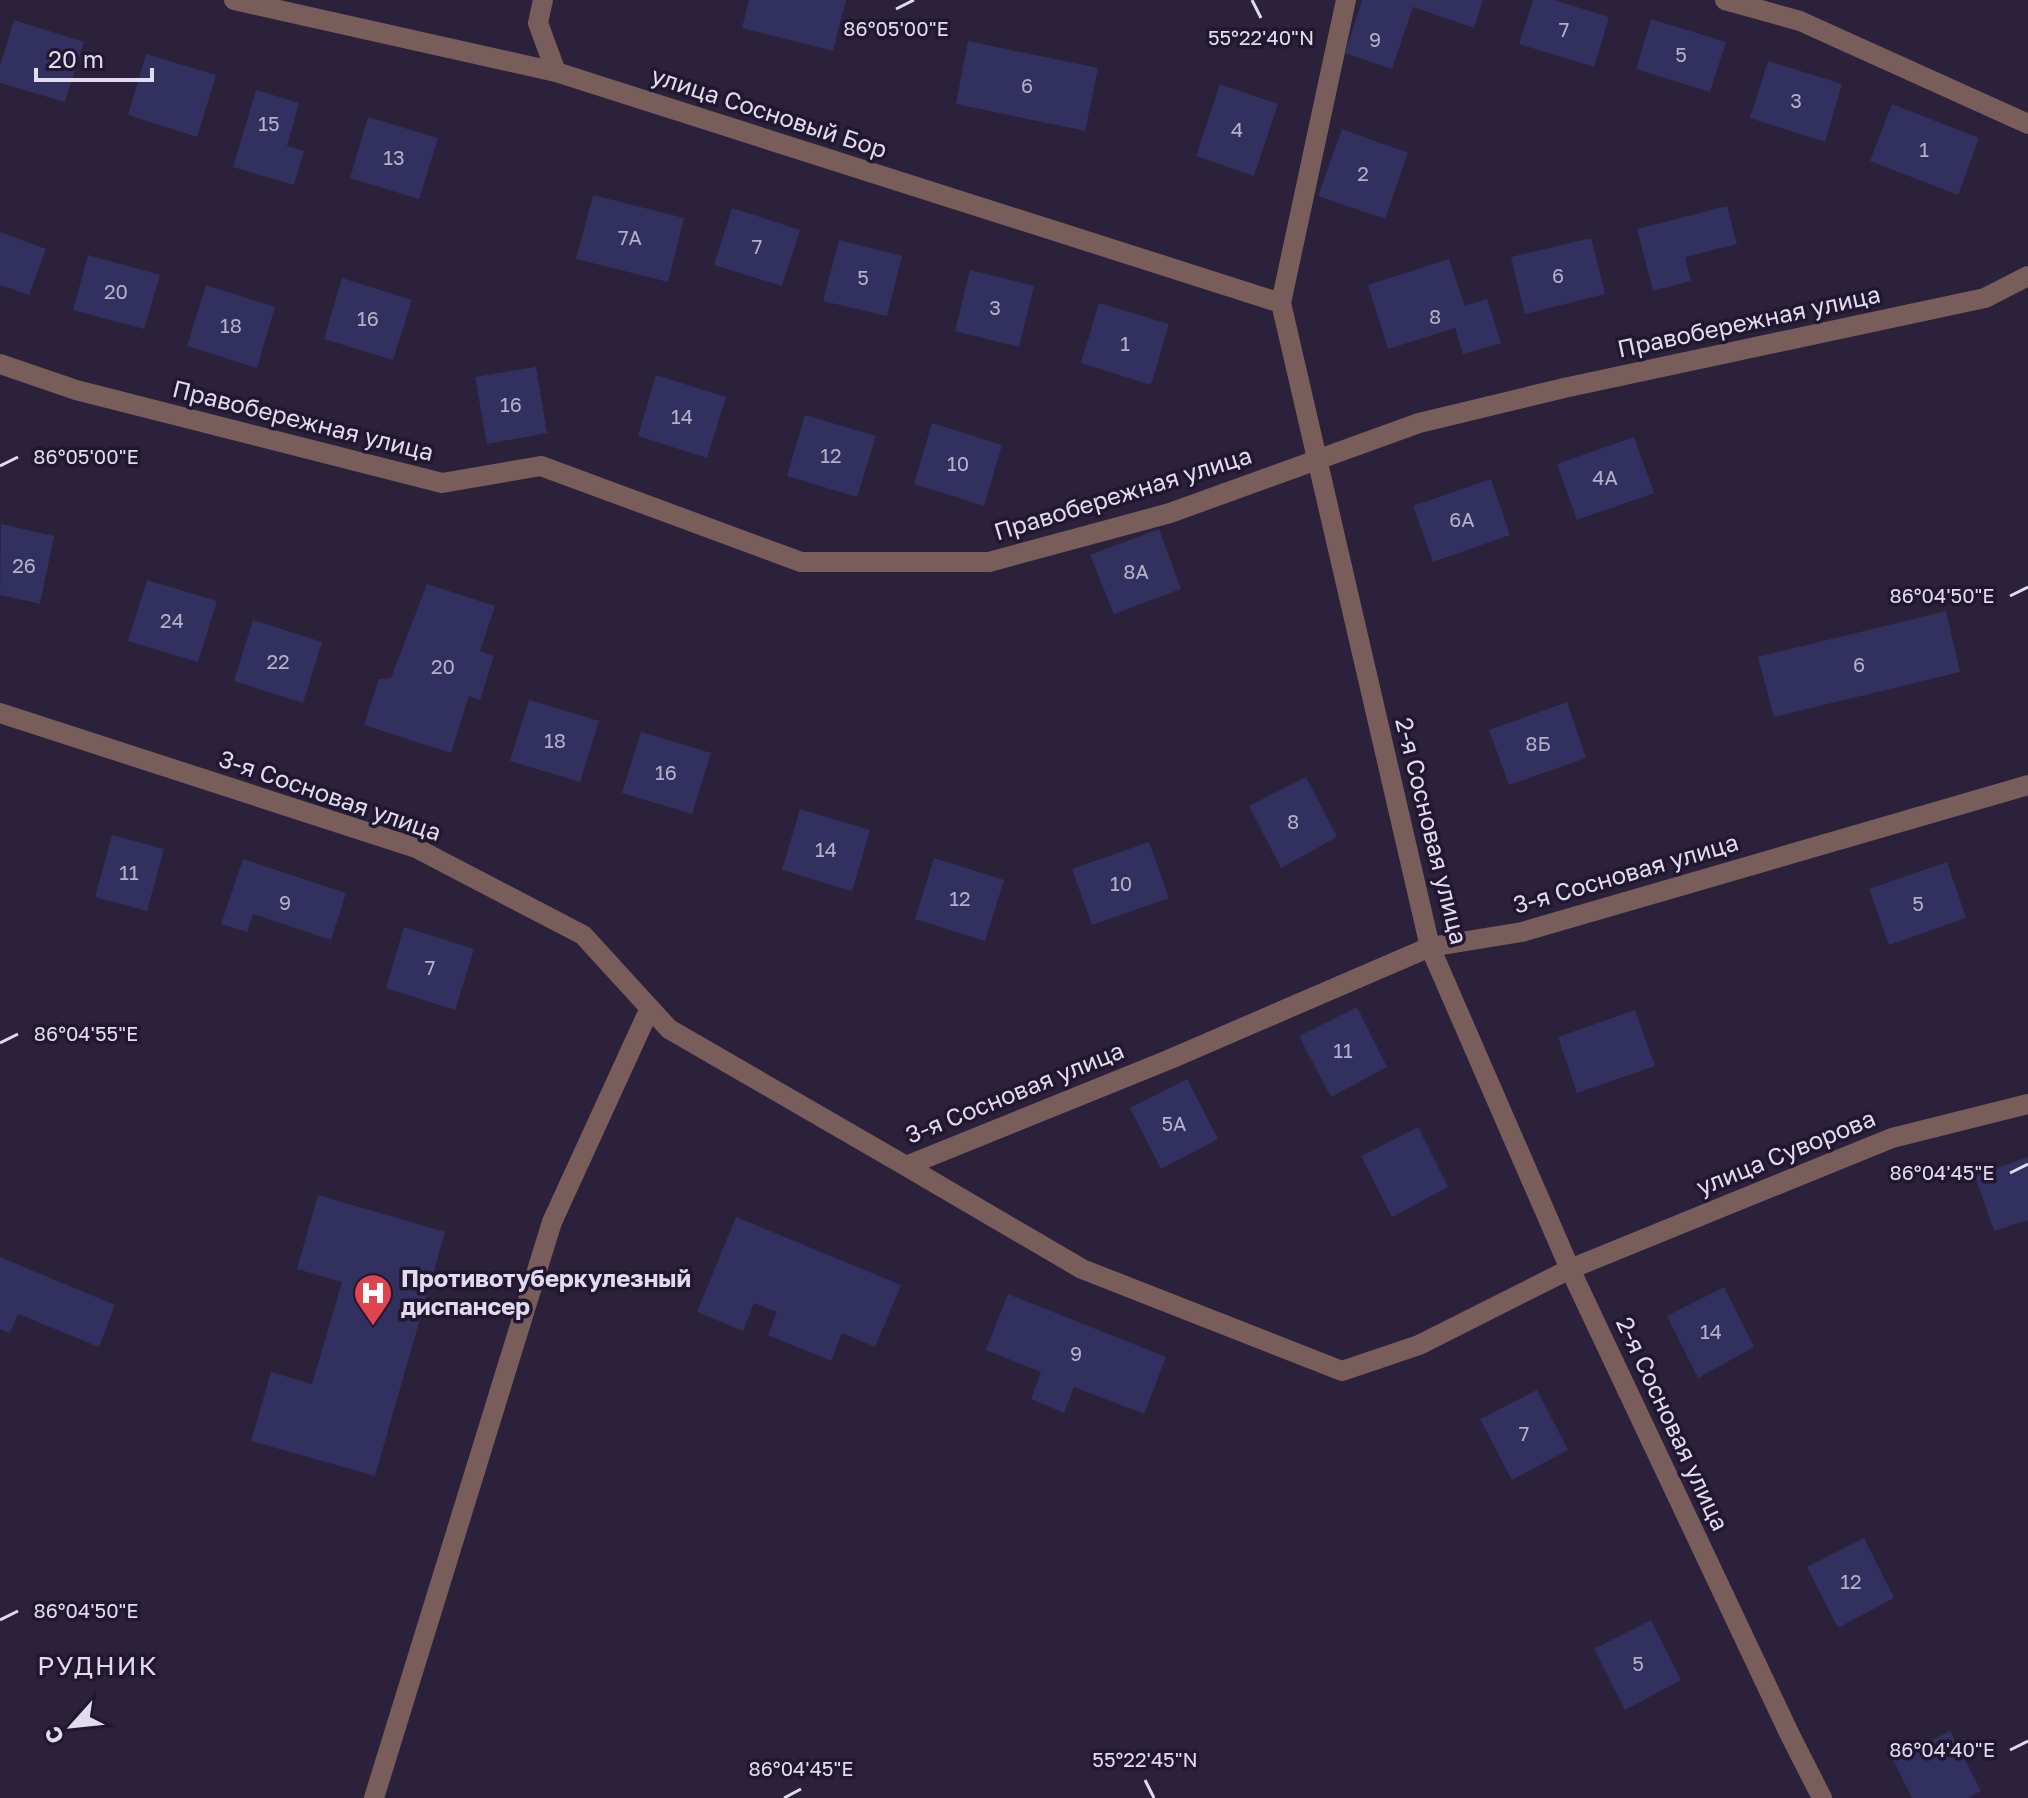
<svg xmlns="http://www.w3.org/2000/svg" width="2028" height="1798" font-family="'Golos Text',sans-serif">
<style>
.building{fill:#32305e}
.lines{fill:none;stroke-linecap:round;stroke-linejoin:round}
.minor{stroke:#785d5a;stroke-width:20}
.ticks{fill:none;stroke:#e1dbed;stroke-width:3}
.labels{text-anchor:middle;stroke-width:7;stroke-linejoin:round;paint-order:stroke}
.number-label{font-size:20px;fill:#b5b0c9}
.street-label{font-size:24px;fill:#e1dbed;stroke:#221731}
.poi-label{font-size:24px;font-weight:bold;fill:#e1dbed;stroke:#221731;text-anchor:start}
.neighbourhood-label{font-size:26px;letter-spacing:2px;fill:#e1dbed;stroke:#221731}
.ticks-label{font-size:20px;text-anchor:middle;fill:#e1dbed;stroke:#221731;stroke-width:7;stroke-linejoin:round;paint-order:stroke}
</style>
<rect width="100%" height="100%" fill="#2b213b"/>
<path class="building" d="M749 0H846L833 51 742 28Z
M1362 0H1483L1474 28 1413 7 1392 69 1345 53Z
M1533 0H1554L1609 17 1594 67 1519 44Z
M1651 19 1726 42 1710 92 1636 69Z
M14 20 84 42 65 102 0 83V66Z
M968 41 1098 68 1085 131 956 104Z
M146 54 216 75 197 137 128 115Z
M1768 61 1842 84 1825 142 1750 118Z
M1220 84 1278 104 1254 176 1196 156Z
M256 90 299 103 287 146 304 151 294 185 233 167Z
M1892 104 1979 138 1958 195 1870 161Z
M368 117 438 138 419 199 350 178Z
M1342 129 1408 153 1385 219 1318 196Z
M593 195 684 218 668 282 576 259Z
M1727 206 1737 244 1685 257 1691 281 1653 291 1637 229Z
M732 208 800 230 782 286 714 265Z
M0 232 46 249 29 295 0 285Z
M1591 238 1605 294 1525 314 1511 257Z
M839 240 902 256 887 316 823 301Z
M88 255 160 275 144 329 73 310Z
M1449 259 1465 306 1487 299 1501 343 1463 354 1455 328 1388 349 1368 285Z
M970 270 1034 286 1019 347 955 331Z
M342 278 412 300 393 360 324 339Z
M206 285 275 307 257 368 187 346Z
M1099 303 1169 324 1151 385 1081 363Z
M536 367 547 433 487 444 475 377Z
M656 375 726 397 707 458 638 436Z
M805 415 876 436 857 497 787 476Z
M932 423 1002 445 984 506 914 484Z
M1634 437 1654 493 1577 520 1557 464Z
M1491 479 1510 535 1433 562 1413 506Z
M1 524 54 536 40 604 0 595Z
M1159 529 1181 589 1114 614 1090 555Z
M147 580 217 601 198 662 128 641Z
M427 584 495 606 480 651 494 656 480 700 469 696 451 753 364 725 379 679 391 678Z
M1946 611 1960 672 1774 717 1758 657Z
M253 620 322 642 303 703 234 681Z
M529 700 599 721 580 782 510 761Z
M1567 702 1586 758 1509 785 1489 730Z
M641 732 711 753 692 814 622 793Z
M1306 777 1337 837 1281 868 1249 806Z
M800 809 870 830 852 891 782 870Z
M112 835 164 849 147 911 95 897Z
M1149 842 1169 898 1092 925 1072 869Z
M934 858 1004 880 985 941 915 919Z
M243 859 346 893 331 940 253 914 247 932 221 924Z
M1947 862 1966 918 1889 945 1869 889Z
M404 927 474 949 455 1010 386 988Z
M1357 1007 1387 1067 1331 1097 1299 1036Z
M1635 1010 1655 1066 1577 1093 1558 1037Z
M1187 1079 1218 1139 1161 1169 1130 1108Z
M1418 1127 1448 1187 1392 1217 1361 1156Z
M2028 1157V1220L1994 1231 1975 1176Z
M318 1195 445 1232 375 1476 251 1441 271 1372 312 1384 342 1282 297 1269Z
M736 1217 901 1285 875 1347 842 1333 831 1361 768 1335 777 1312 754 1303 743 1331 697 1312Z
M0 1257 115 1305 99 1347 18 1314 10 1333 0 1329Z
M1724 1287 1754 1347 1698 1378 1667 1316Z
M1008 1294 1166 1357 1144 1414 1074 1387 1064 1413 1031 1399 1041 1372 986 1350Z
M1537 1390 1568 1450 1512 1480 1480 1419Z
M1864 1538 1894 1598 1838 1628 1807 1567Z
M1651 1620 1681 1680 1625 1710 1594 1649Z
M1950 1731 1981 1791 1968 1798H1912L1893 1760Z"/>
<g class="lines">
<path class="minor" d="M234 0 556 72 1281 303
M543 0 538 23 556 72
M1346 0 1281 303 1430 947 1570 1269 1790 1735 1822 1798
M1725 0 1800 21 2028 124
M0 364 76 390 442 483 541 466 801 562H989L1170 513 1419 423 1564 388 1985 298 2028 276
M0 713 416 848 583 935 669 1029 906 1166 1168 1060 1430 947 1522 932 2028 785
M906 1166 1082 1269 1342 1371 1419 1345 1570 1269 1892 1138 2028 1104
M374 1798 552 1222 650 1008"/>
</g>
<path class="ticks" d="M1252 0 1261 18M896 9 914 0M0 466 18 457M2010 596 2028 587M0 1043 18 1034M2010 1173 2028 1164M0 1620 18 1611M2010 1750 2028 1741M1145 1780 1154 1798M784 1798 801 1789"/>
<defs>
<symbol id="hospital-pin" viewBox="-11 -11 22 30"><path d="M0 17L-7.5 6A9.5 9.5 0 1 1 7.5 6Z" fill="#e0444e" stroke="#221731"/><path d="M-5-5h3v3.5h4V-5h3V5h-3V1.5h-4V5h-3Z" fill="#fff"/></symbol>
</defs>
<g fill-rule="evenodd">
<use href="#hospital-pin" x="351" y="1271" width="44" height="60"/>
</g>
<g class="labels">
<g class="number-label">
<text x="1564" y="37">7</text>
<text x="1375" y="47">9</text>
<text x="1681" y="62">5</text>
<text x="1027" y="93">6</text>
<text x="1796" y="108">3</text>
<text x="269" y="131">15</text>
<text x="1237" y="137">4</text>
<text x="1924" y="157">1</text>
<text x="394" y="165">13</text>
<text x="1363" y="181">2</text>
<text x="630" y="245">7А</text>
<text x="757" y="254">7</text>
<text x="1558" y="283">6</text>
<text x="863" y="285">5</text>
<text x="116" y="299">20</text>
<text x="995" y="315">3</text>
<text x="1435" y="324">8</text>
<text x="368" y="326">16</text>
<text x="231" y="333">18</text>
<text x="1125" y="351">1</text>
<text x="511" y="412">16</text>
<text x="682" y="424">14</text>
<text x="831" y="463">12</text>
<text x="958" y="471">10</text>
<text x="1605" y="485">4А</text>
<text x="1462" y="527">6А</text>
<text x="24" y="573">26</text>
<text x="1136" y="579">8А</text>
<text x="172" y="628">24</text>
<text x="278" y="669">22</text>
<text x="1859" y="672">6</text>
<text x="443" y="674">20</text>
<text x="555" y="748">18</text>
<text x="1538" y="751">8Б</text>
<text x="666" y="780">16</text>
<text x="1293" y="829">8</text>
<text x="826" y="857">14</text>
<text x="129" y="880">11</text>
<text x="1121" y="891">10</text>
<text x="960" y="906">12</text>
<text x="285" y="910">9</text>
<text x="1918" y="911">5</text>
<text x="430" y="975">7</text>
<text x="1343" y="1058">11</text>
<text x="1174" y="1131">5А</text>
<text x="1711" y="1339">14</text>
<text x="1076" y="1361">9</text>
<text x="1524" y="1441">7</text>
<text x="1851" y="1589">12</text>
<text x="1638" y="1671">5</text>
</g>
<g class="street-label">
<text transform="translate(769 113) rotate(18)" y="8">улица Сосновый Бор</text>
<text transform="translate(1749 322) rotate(-12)" y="8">Правобережная улица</text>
<text transform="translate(303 421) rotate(14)" y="8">Правобережная улица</text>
<text transform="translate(1123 494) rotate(-17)" y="8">Правобережная улица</text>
<text transform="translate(330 796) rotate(19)" y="8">3-я Сосновая улица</text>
<text transform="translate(1431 831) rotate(76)" y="8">2-я Сосновая улица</text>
<text transform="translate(1626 874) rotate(-16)" y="8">3-я Сосновая улица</text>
<text transform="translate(1015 1093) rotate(-22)" y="8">3-я Сосновая улица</text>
<text transform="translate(1786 1153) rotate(-22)" y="8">улица Суворова</text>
<text transform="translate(1672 1424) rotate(65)" y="8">2-я Сосновая улица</text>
</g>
<g class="poi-label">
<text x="401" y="1287">Противотуберкулезный<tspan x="401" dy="28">диспансер</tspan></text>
</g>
<g class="neighbourhood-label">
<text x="98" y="1675">РУДНИК</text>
</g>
</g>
<g class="ticks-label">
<text x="896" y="36">86°05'00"E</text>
<text x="1261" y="45">55°22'40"N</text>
<text x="86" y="464">86°05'00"E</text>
<text x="1942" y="603">86°04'50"E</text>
<text x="86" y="1041">86°04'55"E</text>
<text x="1942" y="1180">86°04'45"E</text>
<text x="86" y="1618">86°04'50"E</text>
<text x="1942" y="1757">86°04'40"E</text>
<text x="1145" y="1767">55°22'45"N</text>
<text x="801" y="1776">86°04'45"E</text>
</g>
<g transform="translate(72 1726) rotate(243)" stroke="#221731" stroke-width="6" paint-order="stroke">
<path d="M0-6L14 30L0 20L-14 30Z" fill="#e1dbed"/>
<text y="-12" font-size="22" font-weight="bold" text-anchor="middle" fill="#e1dbed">С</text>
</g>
<path d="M36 68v12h116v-12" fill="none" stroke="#e1dbed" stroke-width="4"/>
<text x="48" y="68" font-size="24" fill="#e1dbed" stroke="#221731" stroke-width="6" paint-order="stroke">20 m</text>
</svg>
